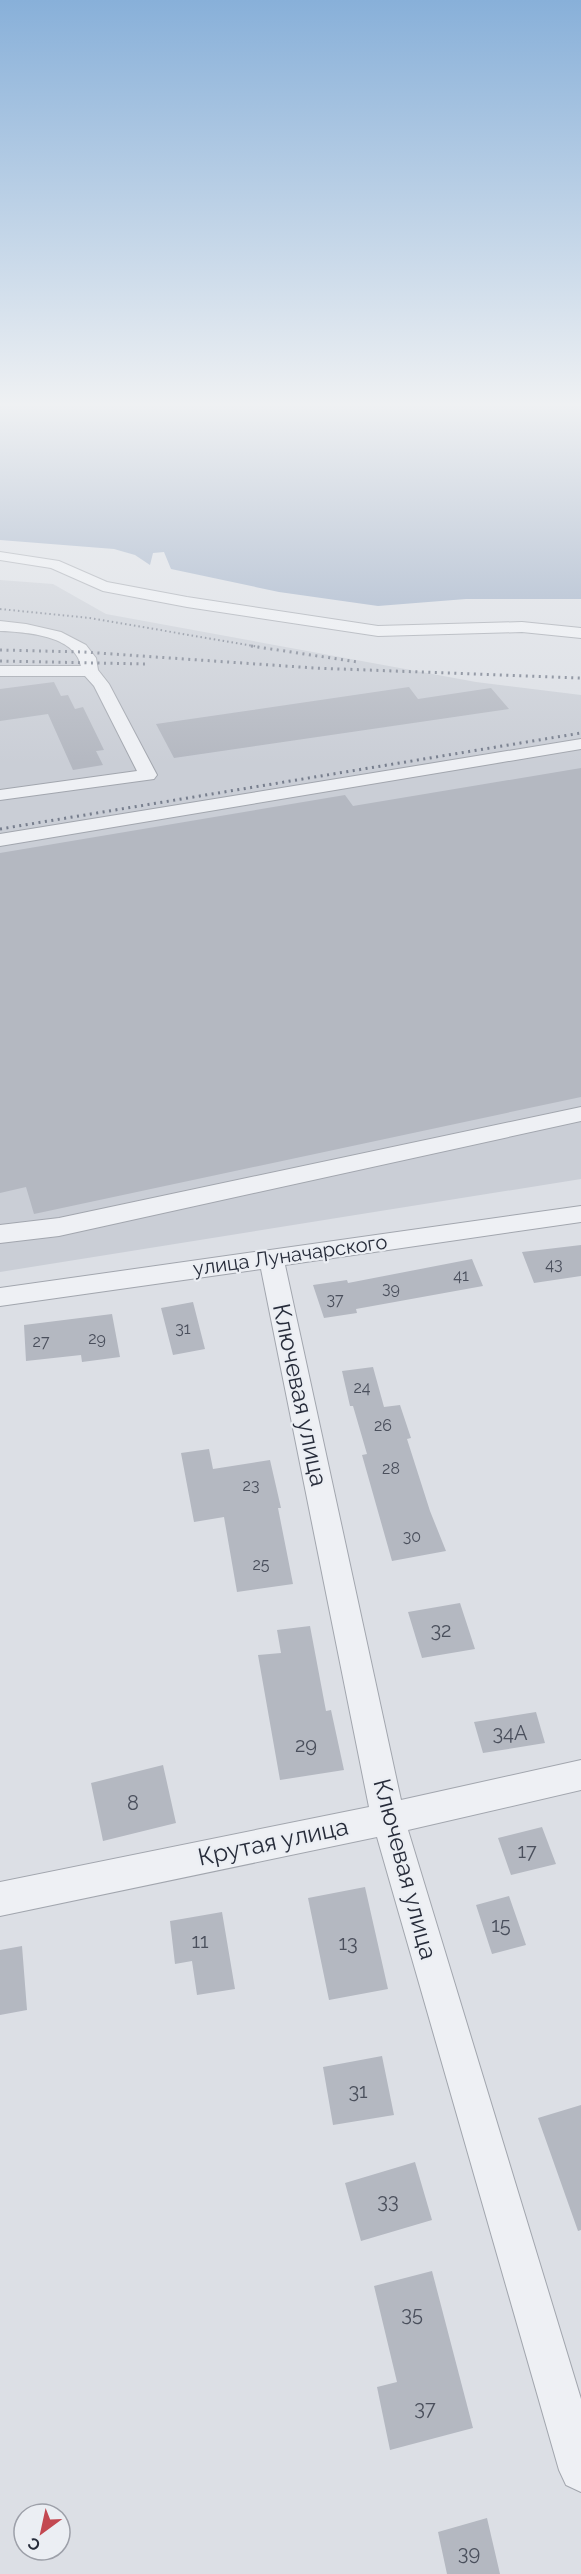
<svg xmlns="http://www.w3.org/2000/svg" width="581" height="2574" font-family="Raleway,sans-serif">
<style>
.built{fill:#caced6}
.water{fill:#99aac3}
.building{fill:#b4b8c1}
.lines{fill:none;stroke-linecap:round;stroke-linejoin:round}
.minor-casing{stroke:#a2a6ae;stroke-width:2}
.minor{fill:#eef0f4;fill-rule:evenodd}
.rail-far1{stroke:#777e8d;stroke-width:2;stroke-dasharray:1.5 3;stroke-linecap:butt}
.rail{stroke:#777e8d;stroke-width:3;stroke-dasharray:2 4.5;stroke-linecap:butt}
.labels{text-anchor:middle;stroke-width:4.5;stroke-linejoin:round;paint-order:stroke}
.number-label{font-size:16px;fill:#4a4f5c}
.street-label{font-size:20px;fill:#272c3a;stroke:#ebeef3}
.near-number-label{font-size:20px;fill:#4a4f5c}
.near-street-label{font-size:24px;fill:#272c3a;stroke:#ebeef3}
</style>
<rect width="100%" height="100%" fill="#dcdfe5"/>
<path class="built" d="M0 580 53 584 106 614 476 682 581 695V1179L0 1272Z"/>
<path class="water" d="M0 404H581V599H466L378 606 279 592 171 569 164 552 153 553 150 565 135 555 114 549 0 540Z"/>
<path class="building" d="M54 682 61 696 68 695 75 709 83 707 104 750 96 751 103 765 73 770 48 714 0 721V689Z
M409 687 418 699 491 688 509 709 174 758 156 724Z
M581 768V1097L34 1214 26 1187 0 1193V853L345 795 353 806Z
M581 1245V1276L534 1283 522 1252Z
M472 1259 483 1286 356 1309 357 1313 324 1318 313 1285 347 1280 348 1283Z
M193 1302 205 1349 173 1355 161 1308Z
M112 1314 120 1357 82 1362 81 1355 26 1361 24 1325Z
M373 1367 384 1407 400 1405 411 1438 407 1439 430 1511 446 1551 392 1561 362 1455 367 1454 353 1406H350L342 1371Z
M209 1449 213 1469 270 1460 281 1508H278L293 1584 237 1592 224 1517 194 1522 181 1453Z
M460 1603 475 1649 422 1658 408 1612Z
M310 1626 326 1711 331 1710 344 1770 280 1780 258 1655 281 1653 277 1630Z
M536 1712 545 1743 483 1753 474 1722Z
M163 1765 176 1823 103 1841 91 1783Z
M542 1827 556 1864 511 1875 498 1838Z
M365 1887 388 1989 329 2000 308 1898Z
M509 1896 526 1945 492 1954 476 1905Z
M222 1912 235 1989 197 1995 192 1961 175 1964 170 1921Z
M22 1946 27 2010 0 2015V1950Z
M382 2056 394 2115 333 2125 323 2067Z
M581 2105V2230L578 2231 538 2118Z
M415 2162 432 2220 361 2241 345 2183Z
M432 2271 473 2428 390 2450 377 2387 397 2382 374 2286Z
M487 2518 500 2574H447L438 2532Z"/>
<g class="lines">
<defs>
<path id="minor" d="M0 552 59 561 107 582 187 597 378 626 522 622 581 628V638L522 632 378 636 187 607 103 591 51 568 0 560Z
M0 621 26 624 61 632 86 645 96 658 98 670 109 684 157 775 154 779 0 800V790L137 771 94 686 85 676H0V666H81C75 635 25 632 0 631Z
M581 739V749L0 846V834Z
M581 1107V1121L59 1236 0 1243V1225L59 1218Z
M581 1206V1222L285 1265 401 1800 581 1760V1790L408 1830 581 2399V2492L566 2485 559 2470 377 1837 0 1916V1882L369 1807 261 1269 0 1306V1288Z"/>
</defs>
<use href="#minor" class="minor-casing"/>
<use href="#minor" class="minor"/>
<path class="rail-far1" d="M0 609 90 618 259 647"/>
<path class="rail" d="M251 646 358 662
M0 650 84 652 314 668 581 678
M0 661 145 664
M0 829 581 733"/>
</g>
<linearGradient id="sky" x2="0" y2="1"><stop stop-color="#88b0d9"/><stop offset="0.53" stop-color="#eff1f3"/><stop offset="1" stop-color="#eff1f3" stop-opacity="0"/></linearGradient>
<rect width="581" height="764" fill="url(#sky)"/>
<g class="labels">
<g class="number-label">
<text x="554" y="1270">43</text>
<text x="461" y="1281">41</text>
<text x="391" y="1294">39</text>
<text x="335" y="1305">37</text>
<text x="183" y="1334">31</text>
<text x="97" y="1344">29</text>
<text x="41" y="1347">27</text>
<text x="362" y="1393">24</text>
<text x="383" y="1431">26</text>
<text x="391" y="1474">28</text>
<text x="251" y="1491">23</text>
<text x="412" y="1542">30</text>
<text x="261" y="1570">25</text>
</g>
<g class="street-label">
<text transform="translate(290 1255) rotate(-8)" y="7">улица Луначарского</text>
</g>
<g class="near-number-label">
<text x="441" y="1637">32</text>
<text x="510" y="1740">34А</text>
<text x="306" y="1752">29</text>
<text x="133" y="1810">8</text>
<text x="527" y="1858">17</text>
<text x="501" y="1932">15</text>
<text x="200" y="1948">11</text>
<text x="348" y="1950">13</text>
<text x="358" y="2098">31</text>
<text x="388" y="2208">33</text>
<text x="412" y="2321">35</text>
<text x="425" y="2415">37</text>
<text x="469" y="2560">39</text>
</g>
<g class="near-street-label">
<text transform="translate(300 1395) rotate(78)" y="8">Ключевая улица</text>
<text transform="translate(273 1842) rotate(-12)" y="8">Крутая улица</text>
<text transform="translate(405 1869) rotate(75)" y="8">Ключевая улица</text>
</g>
</g>
<g transform="translate(42 2532) rotate(213)"><circle r="28" fill="#ebeef3" stroke="#9da0a9" stroke-width="1.5"/>
<path d="M0-4.5L10 22L0 15L-10 22Z" fill="#c34851"/>
<text y="-9" font-size="16" font-weight="bold" text-anchor="middle" fill="#272c3a">С</text>
</g>
</svg>
